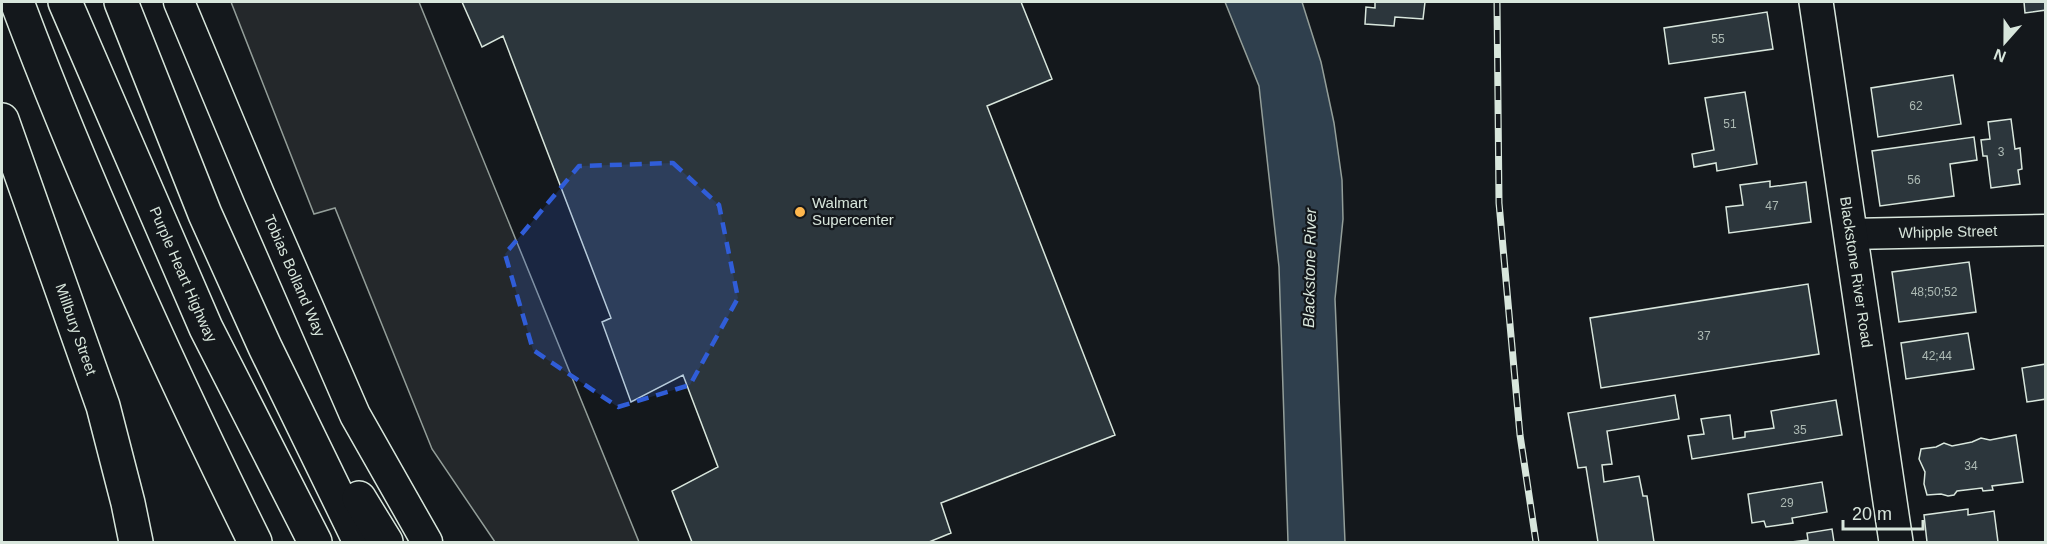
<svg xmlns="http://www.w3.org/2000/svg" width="2047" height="544" font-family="Helvetica,sans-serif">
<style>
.parking{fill:#24282b;stroke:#939e99;stroke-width:1.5}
.water{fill:#2f3f4d;stroke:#939e99;stroke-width:1.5}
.building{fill:#2c363c;stroke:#d8e6dc;stroke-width:1.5}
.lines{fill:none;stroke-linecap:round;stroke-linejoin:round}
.minor-casing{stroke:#d8e6dc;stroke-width:33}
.major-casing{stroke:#d8e6dc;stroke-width:36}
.highway-casing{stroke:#d8e6dc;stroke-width:36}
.minor{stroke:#14181c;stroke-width:30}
.major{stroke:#14181c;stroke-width:33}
.highway{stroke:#14181c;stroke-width:33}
.rail-casing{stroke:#d8e6dc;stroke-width:7}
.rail{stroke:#14181c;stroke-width:4.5;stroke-dasharray:14;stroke-linecap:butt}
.marked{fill:#305dd8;fill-opacity:0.2;stroke:#305dd8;stroke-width:4.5;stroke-dasharray:12 8;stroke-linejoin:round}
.poi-dot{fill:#ffb74d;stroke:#14181c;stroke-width:2}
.labels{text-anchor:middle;stroke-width:4.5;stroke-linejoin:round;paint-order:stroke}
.number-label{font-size:12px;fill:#adbab4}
.poi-label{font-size:15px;fill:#d8e6dc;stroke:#14181c;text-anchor:start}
.street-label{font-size:15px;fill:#d8e6dc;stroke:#14181c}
.water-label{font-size:16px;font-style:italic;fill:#d8e6dc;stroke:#14181c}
</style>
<rect width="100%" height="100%" fill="#14181c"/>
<path class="parking" d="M231 2H419L639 542H495L432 449 335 208 314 214Z"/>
<path class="water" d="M1225 2H1302L1321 62 1334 123 1342 180 1343 219 1335 299 1345 542H1288L1279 267 1259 86Z"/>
<path class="building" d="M462 2H1021L1052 79 987 106 1115 435 941 503 951 533 929 542H692L672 491 718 467 683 375 631 402 602 322 611 318 503 36 482 47Z
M1375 2H1425L1423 19 1395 17 1394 26 1365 24 1366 7 1375 8Z
M2024 2H2046V10L2025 13Z
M1767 12 1773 49 1669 64 1664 28Z
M1953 75 1961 124 1878 137 1871 88Z
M1745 92 1757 164 1717 171 1716 163 1694 167 1692 154 1714 150 1705 98Z
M2011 119 2015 149 2020 148 2022 169 2018 170 2020 184 1991 188 1987 156H1983L1981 140 1990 139 1988 122Z
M1974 137 1977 160 1950 164 1954 196 1880 206 1872 151Z
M1770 181V187L1806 182 1811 222 1729 233 1726 207 1743 205 1740 185Z
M1969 262 1976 312 1899 322 1892 272Z
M1808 284 1819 354 1601 388 1590 318Z
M1968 333 1974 369 1906 379 1901 343Z
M2046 364V399L2027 402 2022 368Z
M1675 395 1679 419 1607 431 1612 464 1602 465 1604 482 1639 476 1643 496H1647L1654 542H1598L1586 467 1578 468 1568 413Z
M1836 400 1842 435 1692 459 1688 436 1704 434 1701 419 1730 415 1733 439 1745 437V432L1774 428 1771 411Z
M2016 435 2023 482 1992 486 1993 490 1983 491 1982 488 1957 491 1954 495 1948 496 1941 494 1927 495 1924 484 1925 472 1919 459 1921 449 1936 447 1944 443 1952 446 1972 442 1981 438 1990 440Z
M1822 482 1827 512 1792 518 1793 523 1766 527 1764 521 1752 523 1748 494Z
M1968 509V515L1994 511 1998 542H1927L1924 515Z
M1832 529 1834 542H1791L1808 540 1807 533Z"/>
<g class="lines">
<defs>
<g id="minor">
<path id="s1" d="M179 2 259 194 355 415 427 542"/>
<path id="s2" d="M1850 234 2046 230"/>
</g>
<g id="major">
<path id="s3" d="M1816 2 1896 542"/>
<path id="s4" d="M2 120 103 406 128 503 136 542"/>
</g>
<g id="highway">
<path d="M17 2C86 186 168 366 255 542"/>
<path id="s5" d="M65 2 206 328 315 542"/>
<path d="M121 2 205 214 265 347 360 542"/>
<path d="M359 498 386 542"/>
</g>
</defs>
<use href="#minor" class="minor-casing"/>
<use href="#major" class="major-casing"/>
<use href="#highway" class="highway-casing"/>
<use href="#minor" class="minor"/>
<use href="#major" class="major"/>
<use href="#highway" class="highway"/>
<defs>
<path id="rail" d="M1497 2 1499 203 1520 435 1536 542"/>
</defs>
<use href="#rail" class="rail-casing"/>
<use href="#rail" class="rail"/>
</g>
<path class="marked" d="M673 163 719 205 738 298 690 385 618 407 533 350 505 254 579 166Z"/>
<circle class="poi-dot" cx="800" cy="212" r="6"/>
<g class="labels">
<g class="number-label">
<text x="1718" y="43">55</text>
<text x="1916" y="110">62</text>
<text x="1730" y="128">51</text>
<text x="2001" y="156">3</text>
<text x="1914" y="184">56</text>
<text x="1772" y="210">47</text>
<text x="1934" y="296">48;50;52</text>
<text x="1704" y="340">37</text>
<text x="1937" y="360">42;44</text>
<text x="1800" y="434">35</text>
<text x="1971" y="470">34</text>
<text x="1787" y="507">29</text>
</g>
<g class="poi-label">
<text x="812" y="208">Walmart<tspan x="812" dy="17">Supercenter</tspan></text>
</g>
<g class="street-label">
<text dy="5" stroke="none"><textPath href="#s2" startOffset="98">Whipple Street</textPath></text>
<text dy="5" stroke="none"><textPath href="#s3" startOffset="273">Blackstone River Road</textPath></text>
<text dy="5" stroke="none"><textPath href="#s5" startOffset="297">Purple Heart Highway</textPath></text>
<text dy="5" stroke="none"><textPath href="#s1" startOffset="297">Tobias Bolland Way</textPath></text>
<text dy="5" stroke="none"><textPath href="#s4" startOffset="222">Millbury Street</textPath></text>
</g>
<g class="water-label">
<text transform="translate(1309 268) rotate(-89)" y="6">Blackstone River</text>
</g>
</g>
<rect width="2047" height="544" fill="none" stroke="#d8e6dc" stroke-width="6"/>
<g transform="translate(2005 42) rotate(201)" stroke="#14181c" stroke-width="4.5" paint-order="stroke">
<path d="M0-4.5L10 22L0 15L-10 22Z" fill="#d8e6dc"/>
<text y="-9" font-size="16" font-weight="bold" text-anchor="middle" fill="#d8e6dc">N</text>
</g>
<path d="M1843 520v9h80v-9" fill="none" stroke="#d8e6dc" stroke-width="3"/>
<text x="1852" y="520" font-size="18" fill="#d8e6dc" stroke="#14181c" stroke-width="4.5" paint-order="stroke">20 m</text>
</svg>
